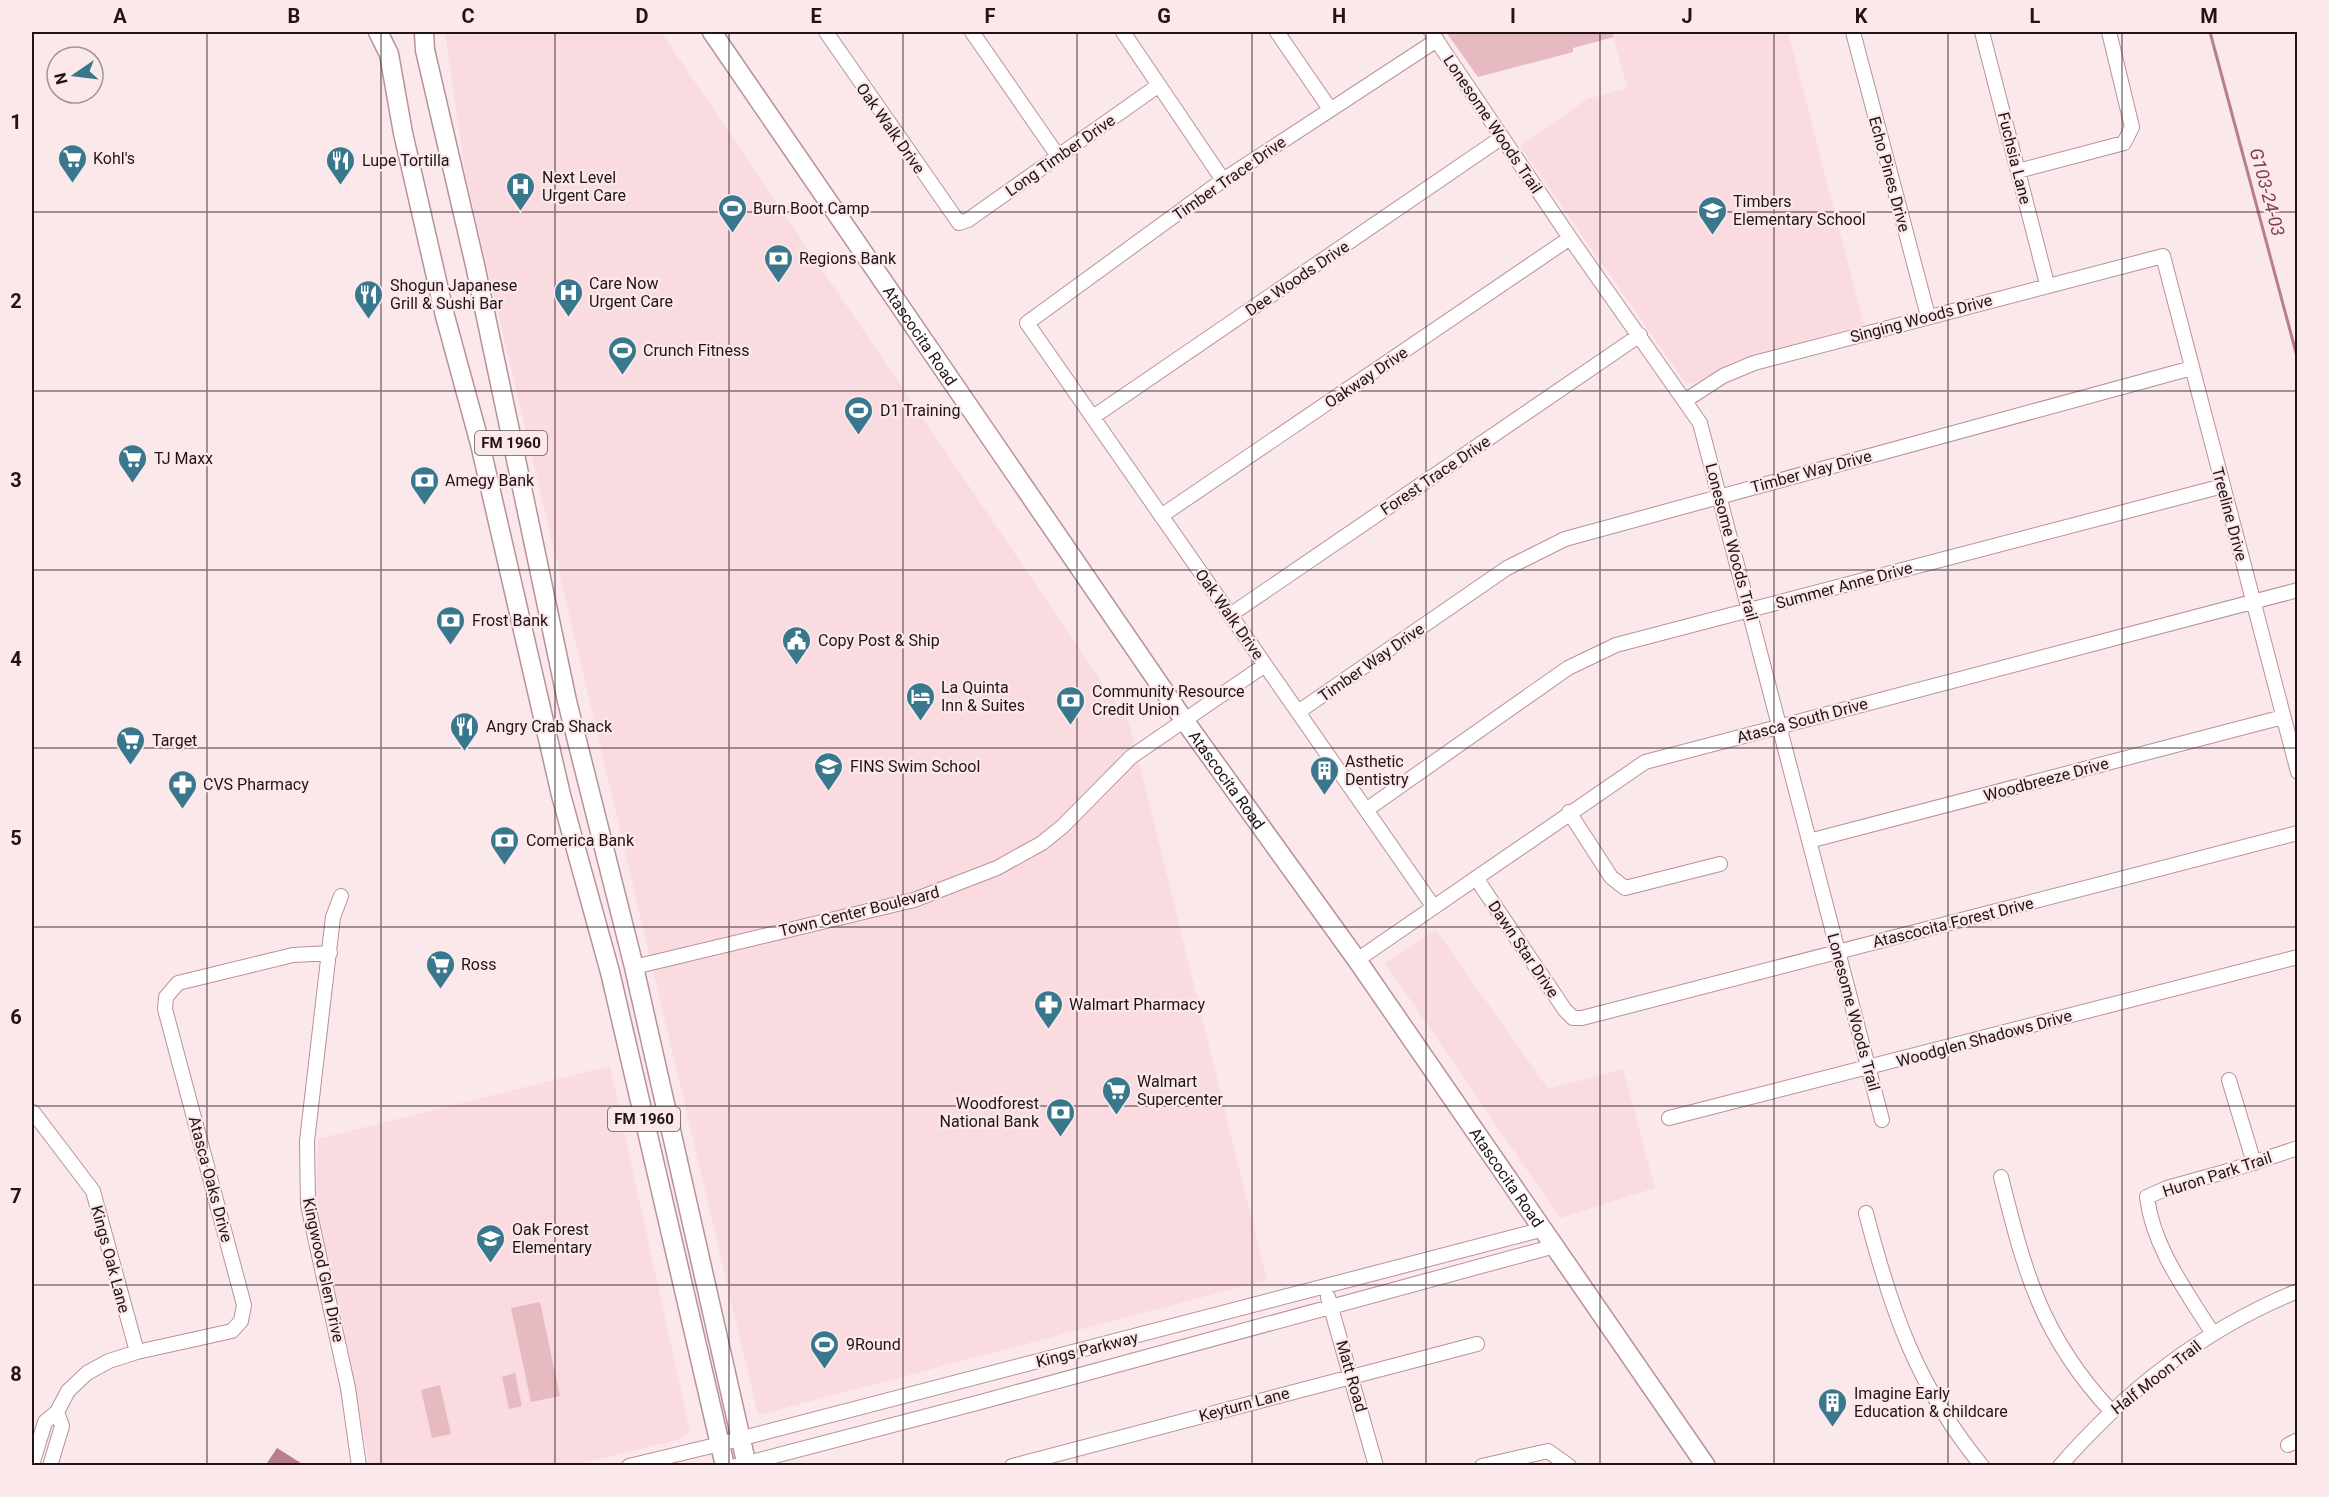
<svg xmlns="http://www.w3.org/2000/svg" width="2329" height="1497" font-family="Roboto,sans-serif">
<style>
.built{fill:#fadbe0}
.green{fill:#e7bac2}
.water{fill:#b87e89}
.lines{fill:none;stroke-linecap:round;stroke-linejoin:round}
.stream{stroke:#b87e89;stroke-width:3}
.minor-casing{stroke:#b99198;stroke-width:16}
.major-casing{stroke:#b99198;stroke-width:21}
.minor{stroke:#fff;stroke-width:14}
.major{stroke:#fff;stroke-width:18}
.grid{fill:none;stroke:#221316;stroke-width:1.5;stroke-opacity:0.55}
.labels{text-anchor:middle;stroke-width:4.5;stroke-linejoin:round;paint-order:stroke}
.shield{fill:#fae8eb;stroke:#635356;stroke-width:1.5}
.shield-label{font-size:15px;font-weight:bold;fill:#221316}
.street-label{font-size:16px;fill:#221316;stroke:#fae8eb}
.poi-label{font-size:16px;fill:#221316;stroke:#fae8eb;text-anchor:start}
.water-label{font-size:18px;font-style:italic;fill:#843b4d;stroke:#fae8eb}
.neatline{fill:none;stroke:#221316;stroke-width:2}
.grid-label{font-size:20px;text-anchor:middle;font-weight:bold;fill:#221316}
</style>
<rect width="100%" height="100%" fill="#fae8eb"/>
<path class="built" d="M445 32H661L1129 722 1267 1280 758 1415 465 173Z
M1612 32H1788L1864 325 1737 360 1693 384 1684 381 1520 146 1587 99 1627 88Z
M1436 930 1548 1089 1623 1069 1655 1188 1560 1218 1385 963Z
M610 1066 690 1432 681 1439 574 1465H369L343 1321 316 1205 318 1139Z"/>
<path class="green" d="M1446 32H1612L1614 37 1573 48V52L1478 77Z
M540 1302 560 1396 531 1402 511 1308Z
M515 1373 522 1406 509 1409 502 1377Z
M440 1385 451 1434 432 1438 421 1390Z"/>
<path class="water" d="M277 1448 304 1465H270L267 1463Z"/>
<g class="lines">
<path class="stream" d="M2210 32 2298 360"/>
<defs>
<path id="minor" d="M826 32 959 223 968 220 1159 85
M972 32 1058 156
M1123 32 1223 180
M1277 32 1330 109
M1431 32 1570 238 1700 423 1882 1120
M1853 32 1928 316
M1982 32 2047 284
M2018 171 2124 143 2132 127 2109 32
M1686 400 1723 376 1754 363 2163 256 2298 772
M1093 417 1501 138
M1161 516 1570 238
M1230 615 1640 335
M1298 712 1507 568 1565 539 2192 368
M1366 810 1568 668 1616 645 2223 486
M1569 812 1611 877 1625 888 1720 864
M1809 841 2283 717
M1476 878 1565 1010 1573 1018H1582L2298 833
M341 896 333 917 307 1141 308 1205 348 1388 359 1466
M1433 906 1027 323 1223 180 1437 40
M1357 960 1645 762 2298 590
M634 967 914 900 997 868 1042 843 1063 826 1131 757 1265 665
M2229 1080 2254 1163
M32 1113 33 1112 93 1191 137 1352
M1669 1118 2298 957
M2001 1177C2025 1273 2041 1336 2111 1411
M1866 1213C1891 1310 1917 1387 1982 1466
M1328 1297 1376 1466
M2213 1334C2187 1292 2153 1248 2147 1197L2167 1188 2228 1171 2298 1148
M2288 1445 2298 1440
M32 1465 45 1422 57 1412 68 1391 87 1373 109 1361 137 1352 232 1331 241 1321 244 1305 165 1009 166 997 178 983 293 955 330 953
M50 1466 62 1426 57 1412
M629 1466 720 1444 1544 1229
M736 1466 977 1403 1555 1246
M1012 1466 1477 1344
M1482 1466 1548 1451 1569 1466
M2060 1466C2126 1390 2204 1329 2298 1291"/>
<g id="major">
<path d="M378 32 389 54 403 133 445 316 480 444 561 795 610 972 725 1466"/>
<path d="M424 32 425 50 475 265 567 701 634 967 747 1466"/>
<path id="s1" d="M712 32 1184 720 1357 960 1706 1466"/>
</g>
</defs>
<use href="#minor" class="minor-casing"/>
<use href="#major" class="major-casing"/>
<use href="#minor" class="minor"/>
<use href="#major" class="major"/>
</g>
<path class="grid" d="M207 32V1466M381 32V1466M555 32V1466M729 32V1466M903 32V1466M1077 32V1466M1252 32V1466M1426 32V1466M1600 32V1466M1774 32V1466M1948 32V1466M2122 32V1466M32 212H2298M32 391H2298M32 570H2298M32 748H2298M32 927H2298M32 1106H2298M32 1285H2298"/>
<defs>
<symbol id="supermarket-pin" viewBox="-11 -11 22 30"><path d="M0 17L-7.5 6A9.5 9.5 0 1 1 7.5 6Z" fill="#39778c" stroke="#fae8eb"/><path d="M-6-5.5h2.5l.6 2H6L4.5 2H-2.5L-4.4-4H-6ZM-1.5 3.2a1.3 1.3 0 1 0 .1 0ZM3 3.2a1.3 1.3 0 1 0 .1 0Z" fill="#fff"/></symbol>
<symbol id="restaurant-pin" viewBox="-11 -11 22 30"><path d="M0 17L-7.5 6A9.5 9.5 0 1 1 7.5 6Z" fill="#39778c" stroke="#fae8eb"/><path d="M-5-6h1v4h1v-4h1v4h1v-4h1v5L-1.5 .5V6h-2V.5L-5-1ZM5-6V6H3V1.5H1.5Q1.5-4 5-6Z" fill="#fff"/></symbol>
<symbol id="hospital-pin" viewBox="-11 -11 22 30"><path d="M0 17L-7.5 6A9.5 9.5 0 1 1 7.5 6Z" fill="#39778c" stroke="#fae8eb"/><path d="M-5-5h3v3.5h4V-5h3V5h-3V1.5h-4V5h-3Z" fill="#fff"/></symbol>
<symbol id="stadium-pin" viewBox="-11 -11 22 30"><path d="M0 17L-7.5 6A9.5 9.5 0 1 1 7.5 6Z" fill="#39778c" stroke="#fae8eb"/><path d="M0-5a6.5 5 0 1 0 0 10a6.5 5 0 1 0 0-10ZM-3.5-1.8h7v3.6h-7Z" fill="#fff"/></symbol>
<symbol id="school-pin" viewBox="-11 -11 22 30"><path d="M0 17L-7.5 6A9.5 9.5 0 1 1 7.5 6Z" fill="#39778c" stroke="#fae8eb"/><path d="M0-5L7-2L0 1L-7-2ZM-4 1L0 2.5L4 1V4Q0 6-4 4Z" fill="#fff"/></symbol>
<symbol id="bank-pin" viewBox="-11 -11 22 30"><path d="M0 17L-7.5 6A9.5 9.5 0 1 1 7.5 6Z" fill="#39778c" stroke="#fae8eb"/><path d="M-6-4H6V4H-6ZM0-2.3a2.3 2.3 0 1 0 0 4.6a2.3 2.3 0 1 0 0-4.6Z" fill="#fff"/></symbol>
<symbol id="civic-pin" viewBox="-11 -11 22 30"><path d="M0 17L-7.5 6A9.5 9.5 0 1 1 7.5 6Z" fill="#39778c" stroke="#fae8eb"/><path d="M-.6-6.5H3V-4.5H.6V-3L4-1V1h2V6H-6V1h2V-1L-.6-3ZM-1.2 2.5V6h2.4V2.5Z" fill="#fff"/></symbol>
<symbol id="hotel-pin" viewBox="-11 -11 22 30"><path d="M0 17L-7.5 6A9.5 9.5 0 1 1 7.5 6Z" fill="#39778c" stroke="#fae8eb"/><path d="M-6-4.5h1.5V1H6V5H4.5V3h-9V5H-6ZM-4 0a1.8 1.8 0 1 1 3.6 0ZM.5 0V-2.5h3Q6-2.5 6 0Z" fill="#fff"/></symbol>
<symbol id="building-pin" viewBox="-11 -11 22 30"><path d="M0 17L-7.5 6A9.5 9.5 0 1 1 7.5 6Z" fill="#39778c" stroke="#fae8eb"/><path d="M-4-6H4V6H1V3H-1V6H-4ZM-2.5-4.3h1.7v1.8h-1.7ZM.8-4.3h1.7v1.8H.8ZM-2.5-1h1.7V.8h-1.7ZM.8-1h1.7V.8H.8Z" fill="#fff"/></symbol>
<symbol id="pharmacy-pin" viewBox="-11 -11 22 30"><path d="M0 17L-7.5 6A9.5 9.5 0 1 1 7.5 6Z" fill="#39778c" stroke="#fae8eb"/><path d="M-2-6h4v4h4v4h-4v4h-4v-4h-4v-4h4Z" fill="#fff"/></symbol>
</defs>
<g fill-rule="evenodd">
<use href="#supermarket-pin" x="56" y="142" width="33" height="45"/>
<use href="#restaurant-pin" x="324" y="144" width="33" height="45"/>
<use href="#hospital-pin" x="504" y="170" width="33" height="45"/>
<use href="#stadium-pin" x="716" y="192" width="33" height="45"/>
<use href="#school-pin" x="1696" y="194" width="33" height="45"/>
<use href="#bank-pin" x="762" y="242" width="33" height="45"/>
<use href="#hospital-pin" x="552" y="276" width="33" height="45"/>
<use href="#restaurant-pin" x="352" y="278" width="33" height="45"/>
<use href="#stadium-pin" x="606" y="334" width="33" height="45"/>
<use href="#stadium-pin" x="842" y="394" width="33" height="45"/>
<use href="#supermarket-pin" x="116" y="442" width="33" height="45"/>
<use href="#bank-pin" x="408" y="464" width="33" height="45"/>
<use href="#bank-pin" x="434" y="604" width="33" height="45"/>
<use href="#civic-pin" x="780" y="624" width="33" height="45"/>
<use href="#hotel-pin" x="904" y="680" width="33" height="45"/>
<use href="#bank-pin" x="1054" y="684" width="33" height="45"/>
<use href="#restaurant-pin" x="448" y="710" width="33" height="45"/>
<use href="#supermarket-pin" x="114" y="724" width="33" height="45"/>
<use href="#school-pin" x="812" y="750" width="33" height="45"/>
<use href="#building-pin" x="1308" y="754" width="33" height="45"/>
<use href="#pharmacy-pin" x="166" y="768" width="33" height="45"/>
<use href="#bank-pin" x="488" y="824" width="33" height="45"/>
<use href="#supermarket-pin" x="424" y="948" width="33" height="45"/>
<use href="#pharmacy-pin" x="1032" y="988" width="33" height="45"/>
<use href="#supermarket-pin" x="1100" y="1074" width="33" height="45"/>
<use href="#bank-pin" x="1044" y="1096" width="33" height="45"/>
<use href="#school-pin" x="474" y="1222" width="33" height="45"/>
<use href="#stadium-pin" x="808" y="1328" width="33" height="45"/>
<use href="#building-pin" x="1816" y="1386" width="33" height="45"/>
</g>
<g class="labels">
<g class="shield">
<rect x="475" y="431" width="72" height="24" rx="4.5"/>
<rect x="608" y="1107" width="72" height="24" rx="4.5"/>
</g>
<g class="shield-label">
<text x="511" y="448">FM 1960</text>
<text x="644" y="1124">FM 1960</text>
</g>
<g class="street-label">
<text transform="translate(1493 124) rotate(56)" y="6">Lonesome Woods Trail</text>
<text transform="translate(891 128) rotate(55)" y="6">Oak Walk Drive</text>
<text transform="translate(1060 155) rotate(-35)" y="6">Long Timber Drive</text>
<text transform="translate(2015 158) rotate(76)" y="6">Fuchsia Lane</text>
<text transform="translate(1890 174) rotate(75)" y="6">Echo Pines Drive</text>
<text transform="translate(1229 178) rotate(-35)" y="6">Timber Trace Drive</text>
<text transform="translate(1297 278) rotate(-34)" y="6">Dee Woods Drive</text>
<text transform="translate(1921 318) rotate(-15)" y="6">Singing Woods Drive</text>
<text dy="6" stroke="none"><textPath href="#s1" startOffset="368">Atascocita Road</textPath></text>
<text transform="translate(1366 377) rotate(-34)" y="6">Oakway Drive</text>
<text transform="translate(1811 471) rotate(-15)" y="6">Timber Way Drive</text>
<text transform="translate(1435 475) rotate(-34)" y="6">Forest Trace Drive</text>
<text transform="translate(2230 514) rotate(75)" y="6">Treeline Drive</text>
<text transform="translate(1732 542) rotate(75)" y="6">Lonesome Woods Trail</text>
<text transform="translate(1844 585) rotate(-15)" y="6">Summer Anne Drive</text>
<text transform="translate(1230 614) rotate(55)" y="6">Oak Walk Drive</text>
<text transform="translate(1371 662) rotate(-35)" y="6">Timber Way Drive</text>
<text transform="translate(1802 720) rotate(-15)" y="6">Atasca South Drive</text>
<text transform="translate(2046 779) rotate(-15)" y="6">Woodbreeze Drive</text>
<text dy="6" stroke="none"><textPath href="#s1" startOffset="908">Atascocita Road</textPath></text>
<text transform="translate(859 911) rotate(-14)" y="6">Town Center Boulevard</text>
<text transform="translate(1953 922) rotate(-14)" y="6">Atascocita Forest Drive</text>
<text transform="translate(1524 949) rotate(56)" y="6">Dawn Star Drive</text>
<text transform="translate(1854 1012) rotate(75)" y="6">Lonesome Woods Trail</text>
<text transform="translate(1984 1038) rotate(-15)" y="6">Woodglen Shadows Drive</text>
<text transform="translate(2217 1174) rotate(-18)" y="6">Huron Park Trail</text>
<text dy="6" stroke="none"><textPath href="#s1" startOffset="1394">Atascocita Road</textPath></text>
<text transform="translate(211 1179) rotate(75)" y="6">Atasca Oaks Drive</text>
<text transform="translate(111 1259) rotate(75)" y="6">Kings Oak Lane</text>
<text transform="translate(324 1270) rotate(78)" y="6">Kingwood Glen Drive</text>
<text transform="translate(1087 1349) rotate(-14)" y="6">Kings Parkway</text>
<text transform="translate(1352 1376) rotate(74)" y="6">Matt Road</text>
<text transform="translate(2156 1377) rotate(-38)" y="6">Half Moon Trail</text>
<text transform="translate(1244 1404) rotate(-15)" y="6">Keyturn Lane</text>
</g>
<g class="poi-label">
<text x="93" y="164">Kohl's</text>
<text x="362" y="166">Lupe Tortilla</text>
<text x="542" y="183">Next Level<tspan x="542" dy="18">Urgent Care</tspan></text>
<text x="1733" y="207">Timbers<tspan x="1733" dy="18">Elementary School</tspan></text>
<text x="753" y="214">Burn Boot Camp</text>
<text x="799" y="264">Regions Bank</text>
<text x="589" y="289">Care Now<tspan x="589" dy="18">Urgent Care</tspan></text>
<text x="390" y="291">Shogun Japanese<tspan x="390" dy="18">Grill &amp; Sushi Bar</tspan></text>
<text x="643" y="356">Crunch Fitness</text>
<text x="880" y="416">D1 Training</text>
<text x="154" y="464">TJ Maxx</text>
<text x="445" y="486">Amegy Bank</text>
<text x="472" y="626">Frost Bank</text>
<text x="818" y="646">Copy Post &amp; Ship</text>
<text x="941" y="693">La Quinta<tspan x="941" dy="18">Inn &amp; Suites</tspan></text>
<text x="1092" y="697">Community Resource<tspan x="1092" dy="18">Credit Union</tspan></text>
<text x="486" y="732">Angry Crab Shack</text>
<text x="152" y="746">Target</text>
<text x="1345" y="767">Asthetic<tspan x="1345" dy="18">Dentistry</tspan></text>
<text x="850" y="772">FINS Swim School</text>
<text x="203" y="790">CVS Pharmacy</text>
<text x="526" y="846">Comerica Bank</text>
<text x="461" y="970">Ross</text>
<text x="1069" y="1010">Walmart Pharmacy</text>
<text x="1137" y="1087">Walmart<tspan x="1137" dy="18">Supercenter</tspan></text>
<text x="1039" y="1109" text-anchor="end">Woodforest<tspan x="1039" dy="18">National Bank</tspan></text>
<text x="512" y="1235">Oak Forest<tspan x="512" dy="18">Elementary</tspan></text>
<text x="846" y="1350">9Round</text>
<text x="1854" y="1399">Imagine Early<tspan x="1854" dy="18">Education &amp; childcare</tspan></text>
</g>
<g class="water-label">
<text transform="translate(2267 192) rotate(75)" y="6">G103-24-03</text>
</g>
</g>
<rect width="2329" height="1497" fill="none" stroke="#fae8eb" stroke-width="66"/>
<g transform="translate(75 75) rotate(256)"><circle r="28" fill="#fae8eb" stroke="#a49396" stroke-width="1.5"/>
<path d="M0-4.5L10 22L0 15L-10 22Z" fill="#39778c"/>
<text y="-9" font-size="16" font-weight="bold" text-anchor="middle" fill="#221316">N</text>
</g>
<rect x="33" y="33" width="2263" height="1431" class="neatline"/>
<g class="grid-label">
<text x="120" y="23">A</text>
<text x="294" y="23">B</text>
<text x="468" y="23">C</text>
<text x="642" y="23">D</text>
<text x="816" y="23">E</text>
<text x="990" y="23">F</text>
<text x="1164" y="23">G</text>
<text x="1339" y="23">H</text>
<text x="1513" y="23">I</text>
<text x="1687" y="23">J</text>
<text x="1861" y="23">K</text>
<text x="2035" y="23">L</text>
<text x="2209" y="23">M</text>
<text x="16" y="129">1</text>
<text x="16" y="308">2</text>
<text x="16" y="487">3</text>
<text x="16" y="666">4</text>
<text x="16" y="845">5</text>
<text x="16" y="1024">6</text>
<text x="16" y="1203">7</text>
<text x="16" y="1381">8</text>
</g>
</svg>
